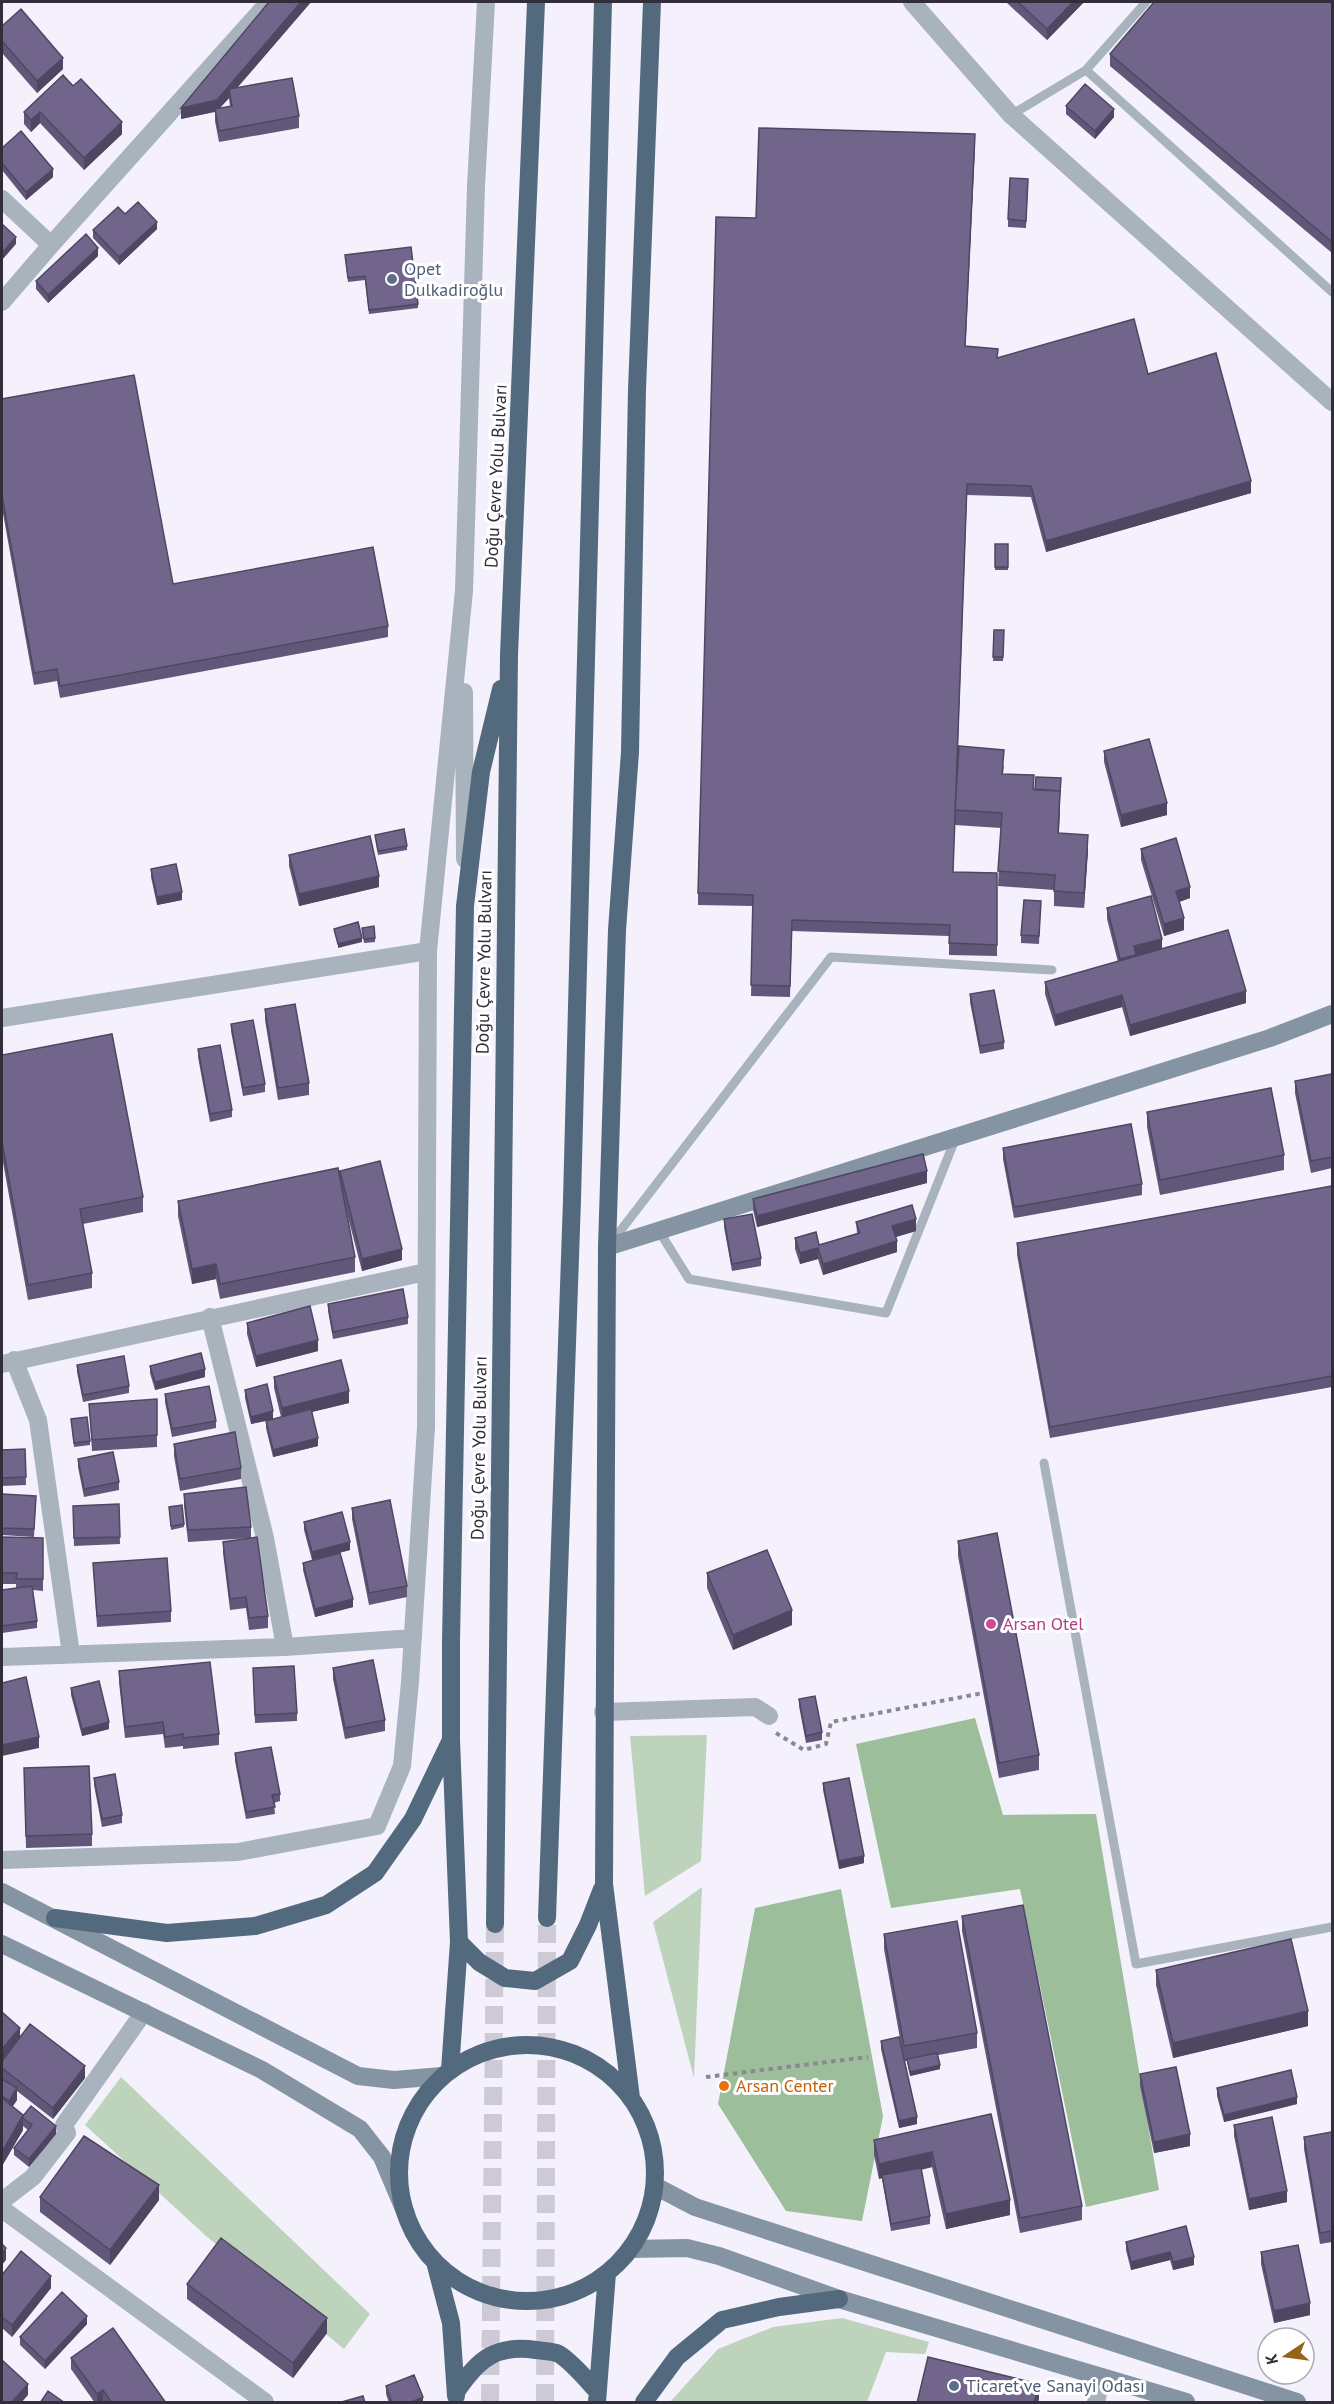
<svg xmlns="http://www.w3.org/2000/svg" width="1334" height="2404" font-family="'PT Sans',sans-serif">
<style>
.green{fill:#bed3bc}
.forest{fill:#9dbe9a}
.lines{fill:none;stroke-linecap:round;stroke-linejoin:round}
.highway-tunnel{stroke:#cdcad6;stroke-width:18;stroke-dasharray:18 9;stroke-linecap:butt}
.path{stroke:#8b8893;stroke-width:4;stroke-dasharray:4.5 4.5;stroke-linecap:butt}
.lane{stroke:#a8b3bd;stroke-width:9}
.street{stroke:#a8b3bd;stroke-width:18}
.secondary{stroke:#8494a2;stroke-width:18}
.highway{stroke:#536a7e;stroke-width:18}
.wall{fill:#615778;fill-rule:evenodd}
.shaded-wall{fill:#4f4762}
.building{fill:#71658c;stroke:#4f4762;stroke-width:1.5}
.service-dot{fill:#5c6f8a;stroke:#fff;stroke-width:2}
.hotel-dot{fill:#d1479c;stroke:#fff;stroke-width:2}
.food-dot{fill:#e8710a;stroke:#fff;stroke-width:2}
.labels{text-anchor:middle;stroke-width:6;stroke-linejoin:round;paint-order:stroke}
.service-label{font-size:18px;fill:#4e5e75;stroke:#fff;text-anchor:start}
.street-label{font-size:18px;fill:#312e39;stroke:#fff}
.hotel-label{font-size:18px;fill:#b23c85;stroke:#fff;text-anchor:start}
.food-label{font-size:18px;fill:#c56008;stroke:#fff;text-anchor:start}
</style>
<rect width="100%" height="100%" fill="#f4f1fd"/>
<path class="green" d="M707 1735 701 1861 645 1896 630 1736Z
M702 1887 694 2078 653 1922Z
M121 2077 370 2314 344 2349 206 2236 85 2125Z
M842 2318 929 2342 925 2354 886 2352 867 2402H670L718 2349 773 2327Z"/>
<path class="forest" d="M975 1718 1003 1815 1096 1814 1159 2190 1086 2207 1020 1889 891 1908 856 1744Z
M841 1889 883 2116 862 2221 786 2211 718 2104 755 1908Z"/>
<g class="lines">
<path class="highway-tunnel" d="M490 2402 495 1924
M545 2402 547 1918"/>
<path class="path" d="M776 1733 804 1750 826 1744 831 1722 983 1693
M706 2077 868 2057"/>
<path class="lane" d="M1086 70 1332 292
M1011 115 1086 70 1146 2
M659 1231 689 1279 886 1313 956 1137
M611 1243 831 957 1052 970
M1044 1463 1136 1964 1332 1927"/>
<path class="street" d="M912 2 1011 115 1332 402
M2 199 51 245 2 302
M51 245 269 2
M464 692 465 859
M2 1018 428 951
M210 1317 265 1538 285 1647
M14 1360 38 1420 71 1654
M2 1364 426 1272
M2 1657 285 1647 413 1638
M603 1712 755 1707 769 1716
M2 1860 238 1852 377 1826 402 1766 410 1682 426 1427 428 951 464 591 476 186 486 2
M2 2201 33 2177 67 2133 64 2125 144 2012
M2 2209 265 2402
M1096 2402 1102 2377"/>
<path class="secondary" d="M607 1247 1270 1038 1332 1014
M2 1892 358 2076 394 2080 442 2076
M2 1944 262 2070 360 2129 382 2157 406 2214
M655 2186 695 2207 1297 2402
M631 2249 687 2248 719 2256 839 2299 1186 2402"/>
<path class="highway" d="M55 1918 167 1933 255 1926 326 1905 375 1873 413 1819 450 1742
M547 1918 572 1200 603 2
M495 1924 509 655 536 2
M459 1942 479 1962 505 1978 535 1981 570 1961 588 1925 602 1889
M399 2173a128 128 0 1 1 256 0a128 128 0 1 1-256 0Z
M450 2070 459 1942 451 1740V1641L465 906 481 772 501 689
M631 2098 604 1884 607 1247 617 930 630 752 637 390 652 2
M435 2262 451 2323 456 2396
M456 2392C478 2359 496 2344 536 2350 543 2351 553 2351 559 2354 573 2363 584 2377 596 2390
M597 2402 607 2273
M644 2402 677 2357 722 2320 779 2307 839 2299"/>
</g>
<path class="wall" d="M269 2H311L237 88 299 116V128L219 142 215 121V112L181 119ZM229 98 230 106 220 108Z
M1007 2H1084L1047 40 1007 3Z
M1332 2V253L1110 66V54Z
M2 26 63 69 37 93 2 53Z
M63 75 122 134 84 170 40 123 31 132 24 124V112Z
M1066 106 1114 117 1095 139 1066 114Z
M975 145 965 346 998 357 1148 374 1251 493 1046 552 1031 497 967 495 956 799 1004 765 1003 774 1034 790 1061 778 1059 833 1088 850 1084 908 1054 906V890L998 886 1001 828 955 825V819L953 872 997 873V956L949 955V936L792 931 790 997 751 996 753 906 698 905V893L756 218Z
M2 148 53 177 26 200 2 170Z
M1028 186 1026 228 1008 227V219Z
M125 214 157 229 119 265 93 238V230Z
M345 255 418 304V308L369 314 365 280 348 282Z
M98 256 48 303 36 289V281Z
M2 399 173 584 388 626V637L60 698 57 681 34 685 2 508Z
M995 544H1008V570H995Z
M994 630H1004L1003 661H993Z
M1104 751 1167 815 1121 827 1104 762Z
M375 835 407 846V850L378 855Z
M1141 849 1190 898 1179 902 1184 930 1164 936 1141 860Z
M289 855 379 887 299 906 289 866Z
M151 869 182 900 157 905 151 877Z
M1041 901 1039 944 1021 943V935Z
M1107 908 1162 949 1246 1003 1130 1036 1122 1007 1055 1026 1045 994V982L1118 962 1107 919Z
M362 928 375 938V942L364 943Z
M970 994 1004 1042V1049L980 1054 970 1002Z
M265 1009 309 1083V1095L278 1100 265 1020Z
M231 1024 265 1084V1092L243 1096 231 1031Z
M198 1049 232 1110V1117L210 1122 198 1057Z
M2 1055 143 1197V1212L83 1224 92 1273V1288L28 1300 2 1157Z
M1332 1074V1168L1311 1173 1295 1093V1081Z
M1147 1112 1284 1155V1170L1160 1195 1147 1127Z
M1003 1148 1142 1184V1195L1014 1218 1003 1159Z
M340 1171 402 1260 362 1271 343 1198 355 1257V1272L220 1299 216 1279 192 1284 178 1216V1201L340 1179Z
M927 1183 757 1227 753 1210V1199Z
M1332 1186V1387L1050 1438 1017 1255V1243Z
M724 1219 761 1258V1266L732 1271 724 1227Z
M856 1222 916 1231 896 1237 897 1252 823 1275 818 1259 800 1264 795 1249V1238L819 1245 857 1233Z
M328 1304 408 1317V1324L333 1339 328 1311Z
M247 1323 318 1351 256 1367 247 1334Z
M77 1365 129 1386V1393L83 1402 77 1372Z
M150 1366 205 1377 155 1390 150 1373Z
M274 1377 349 1403 312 1412 318 1446 273 1457 266 1428V1421L251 1424 245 1398V1390L273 1419 281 1417 274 1388Z
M165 1394 216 1421V1428L172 1437 165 1402Z
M157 1399V1447L92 1451 89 1404Z
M71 1419 90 1441V1445L74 1447Z
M174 1444 241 1468V1479L180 1491 174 1456Z
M25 1449 26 1485 2 1486V1450Z
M78 1459 119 1482V1490L84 1497 78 1467Z
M2 1494 36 1496 34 1537 2 1535Z
M184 1494 251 1527V1538L188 1542 184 1506Z
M119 1504 120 1544 74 1546 73 1506Z
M169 1507 184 1524V1527L171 1530Z
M352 1508 407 1586V1597L369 1605 352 1519Z
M304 1522 350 1550 312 1560 304 1530Z
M2 1537 43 1538V1591L33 1590 37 1621V1628L2 1633V1590L16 1588V1584H2Z
M958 1541 1039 1755V1770L999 1778 958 1556Z
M223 1542 268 1616V1628L249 1630 246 1608 230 1610 223 1553Z
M93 1563 171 1611V1622L97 1627Z
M303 1563 353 1607 315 1617 303 1570Z
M707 1573 792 1625 733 1650 707 1588Z
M333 1668 385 1720V1731L345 1739 333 1679Z
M119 1671 219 1734V1745L183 1749V1746L165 1748 163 1734 125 1738 119 1682Z
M253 1675 297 1713V1721L255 1723Z
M71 1688 109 1729 82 1736 71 1695Z
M799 1699 822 1732V1740L806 1743 799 1706Z
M235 1753 280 1794V1801L274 1803 275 1814 246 1819 235 1761Z
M24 1768 92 1834V1846L26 1848Z
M94 1778 122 1815V1823L102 1827 94 1785Z
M823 1783 864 1863 839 1869 823 1790Z
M962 1916 1082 2206V2220L1020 2233 962 1931Z
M884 1934 977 2033V2048L938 2055 940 2069 910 2076 907 2061H904L884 1949Z
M1156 1970 1308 2026 1173 2058 1156 1985Z
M20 2037 85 2078 53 2119 17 2091V2100L12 2107 23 2115 56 2134 29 2167 14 2155V2148L28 2130 23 2126V2130L2 2166V2061Z
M881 2041 917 2124 899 2128 881 2049Z
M1140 2074 1190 2146 1154 2153 1140 2086Z
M1217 2088 1297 2104 1224 2122 1217 2096Z
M991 2114 1010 2215 946 2229 932 2167 921 2170 930 2216V2224L891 2231 882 2178 879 2179 874 2155V2140Z
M1234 2125 1287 2202 1249 2210 1234 2136Z
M1332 2132V2242L1320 2244 1304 2149V2137Z
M40 2197 159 2200 110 2265 40 2212Z
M1186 2226 1194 2265 1173 2270 1170 2260 1131 2270 1126 2250V2242Z
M1261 2252 1310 2315 1274 2323 1261 2264Z
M2 2275 51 2288 12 2337 2 2328Z
M187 2284 327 2333 293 2378 187 2299Z
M87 2324 45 2369 20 2345V2337Z
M71 2358 166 2403H104L103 2401 101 2403H95L71 2369Z
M386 2386 423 2403H389L386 2394Z"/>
<path class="shaded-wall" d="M301 2H311L230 96 229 89V98L217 111 181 119V108Z
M1073 2H1084L1047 40V29Z
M63 58V69L37 93V81Z
M1114 109V117L1095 139V131Z
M40 112V123L31 132V120Z
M122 122V134L84 170V158Z
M975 134V145L965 358V346Z
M53 169V177L26 200V192Z
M157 222V229L119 265V257Z
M16 237V244L2 260V253Z
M98 248V256L48 303V295Z
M1251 481V493L1046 552V541Z
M1060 791V806L1058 848V833Z
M1167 803V815L1121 827V815Z
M1088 835V850L1084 908V893Z
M379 876V887L299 906V894Z
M1190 887V898L1176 903V891Z
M182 892V900L157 905V897Z
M1184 918V930L1164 936V924Z
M362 938V942L338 948V944Z
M1162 939V950L1120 971V959L1134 946Z
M1246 991V1003L1130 1036V1025Z
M1122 995V1007L1055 1026V1015Z
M927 1171V1183L757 1227V1216Z
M916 1219V1231L892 1238V1226Z
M897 1241V1252L823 1275V1264Z
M818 1248V1259L800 1264V1253Z
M402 1249V1260L362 1271V1259Z
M216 1264V1279L192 1284V1269Z
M318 1340V1351L256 1367V1356Z
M205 1369V1377L155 1390V1382Z
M349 1391V1403L282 1419V1408Z
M273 1411V1419L251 1424V1417Z
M318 1438V1446L273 1457V1450Z
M350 1542V1550L312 1560V1552Z
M353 1599V1607L315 1617V1609Z
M792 1610V1625L733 1650V1635Z
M109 1722V1729L82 1736V1729Z
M39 1737V1748L2 1756V1745Z
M864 1856V1863L839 1869V1861Z
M1308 2011V2026L1173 2058V2043Z
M20 2028V2040L2 2061V2049Z
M940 2065V2069L910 2076V2072Z
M85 2066V2078L53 2119V2108Z
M17 2088V2100L9 2112V2101Z
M1297 2097V2104L1224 2122V2115Z
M23 2115V2130L2 2166V2152Z
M917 2117V2124L899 2128V2121Z
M56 2126V2134L29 2167V2159Z
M1190 2134V2146L1154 2153V2142Z
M932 2152V2167L882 2178V2175V2178L879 2179V2164Z
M159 2185V2200L110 2265V2250Z
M1287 2191V2202L1249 2210V2199Z
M1010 2200V2215L946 2229V2214Z
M6 2248V2260L2 2265V2254Z
M1170 2252V2260L1131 2270V2262Z
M1194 2257V2265L1173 2270V2262Z
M51 2276V2288L12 2337V2325Z
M1310 2303V2315L1274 2323V2311Z
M87 2316V2324L45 2369V2361Z
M327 2318V2333L293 2378V2363Z
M28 2384V2395L21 2403H11Z
M1039 2384V2399L1038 2403H1034Z
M103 2390V2401L101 2403H97V2394Z
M423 2397V2403H409Z"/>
<path class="building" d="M269 2H301L217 100 181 108Z
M1018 2H1073L1047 29Z
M1154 2H1332V242L1110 54Z
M21 9 63 58 37 81 2 41V26Z
M63 75 73 86 81 79 122 122 84 158 40 112 31 120 24 112Z
M292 78 299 116 219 131 215 109 232 106 229 89Z
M1085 84 1114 109 1095 131 1066 106Z
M759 128 975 134 965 346 998 349 997 358 1134 319 1148 374 1216 353 1251 481 1046 541 1031 486 967 484 953 872 997 873V945L949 943 950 925 792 920 790 986 751 985 753 895 698 893 716 217 756 218Z
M21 131 53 169 26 192 2 163V148Z
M1010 178 1028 179 1026 221 1008 219Z
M138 202 157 222 119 257 93 230 118 207 125 214Z
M2 224 16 237 2 253Z
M86 234 98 248 48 295 36 281Z
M411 247 418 304 369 310 365 276 348 278 345 255Z
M134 375 173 584 373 547 388 626 60 686 57 669 34 673 2 496V399Z
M995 544H1008V567H995Z
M994 630H1004L1003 657H993Z
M1149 739 1167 803 1121 815 1104 751Z
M959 746 1004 750 1002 774 1034 775 1033 789 1060 791 1058 833 1088 835 1084 893 1054 891 1055 875 998 871 1002 813 955 810Z
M1036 777 1061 778 1060 794V791L1035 790Z
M404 829 407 846 378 851 375 835Z
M370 836 379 876 299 894 289 855Z
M1176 838 1190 887 1176 891 1184 918 1164 924 1141 849Z
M176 864 182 892 157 897 151 869Z
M1151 896 1162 939 1134 946 1136 955 1120 959 1107 908Z
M1024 900 1041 901 1039 936 1021 935Z
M358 922 362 938 338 944 334 929Z
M374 926 375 938 364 939 362 928Z
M1228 930 1246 991 1130 1025 1122 995 1055 1015 1045 982Z
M994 990 1004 1042 980 1046 970 994Z
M295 1004 309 1083 278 1088 265 1009Z
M253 1020 265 1084 243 1088 231 1024Z
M112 1034 143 1197 80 1209 92 1273 28 1285 2 1142V1055Z
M220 1045 232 1110 210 1114 198 1049Z
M1332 1074V1157L1311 1161 1295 1081Z
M1271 1088 1284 1155 1160 1180 1147 1112Z
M1131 1124 1142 1184 1014 1207 1003 1148Z
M923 1154 927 1171 757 1216 753 1199Z
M380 1161 402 1249 362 1259 340 1171Z
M338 1168 355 1257 220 1284 216 1264 192 1269 178 1201Z
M1332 1186V1376L1050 1427 1017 1243Z
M912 1205 916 1219 892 1226 897 1241 823 1264 818 1248 800 1253 795 1238 816 1232 819 1245 860 1233 856 1222Z
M752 1214 761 1258 732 1264 724 1219Z
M403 1289 408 1317 333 1332 328 1304Z
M310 1306 318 1340 256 1356 247 1323Z
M201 1353 205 1369 155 1382 150 1366Z
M124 1356 129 1386 83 1395 77 1365Z
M341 1360 349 1391 282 1408 274 1377Z
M267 1384 273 1411 251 1417 245 1390Z
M209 1386 216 1421 172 1429 165 1394Z
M157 1399V1435L92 1440 89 1404Z
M311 1409 318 1438 273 1450 266 1421Z
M87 1417 90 1441 74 1443 71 1419Z
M235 1432 241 1468 180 1479 174 1444Z
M25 1449 26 1477 2 1478V1450Z
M113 1452 119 1482 84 1489 78 1459Z
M246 1487 251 1527 188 1530 184 1494Z
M2 1494 36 1496 34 1529 2 1528Z
M390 1500 407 1586 369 1593 352 1508Z
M119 1504 120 1537 74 1538 73 1506Z
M182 1505 184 1524 171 1526 169 1507Z
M342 1512 350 1542 312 1552 304 1522Z
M997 1533 1039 1755 999 1763 958 1541Z
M2 1537 43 1538V1579H16L17 1573H2Z
M257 1537 268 1616 249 1618 246 1597 230 1599 223 1542Z
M767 1550 792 1610 733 1635 707 1573Z
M340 1553 353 1599 315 1609 303 1563Z
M167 1558 171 1611 97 1616 93 1563Z
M32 1586 37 1621 2 1626V1590Z
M373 1660 385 1720 345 1728 333 1668Z
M210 1662 219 1734 183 1738V1734L165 1737 163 1722 125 1727 119 1671Z
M294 1666 297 1713 255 1715 253 1668Z
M26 1677 39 1737 2 1745V1683Z
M99 1681 109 1722 82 1729 71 1688Z
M815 1696 822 1732 806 1736 799 1699Z
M271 1747 280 1794 272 1795 275 1807 246 1812 235 1753Z
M89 1766 92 1834 26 1836 24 1768Z
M115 1774 122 1815 102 1819 94 1778Z
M849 1778 864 1856 839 1861 823 1783Z
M1023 1905 1082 2206 1020 2218 962 1916Z
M957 1921 977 2033 904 2046 884 1934Z
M1291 1939 1308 2011 1173 2043 1156 1970Z
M2 2012 20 2028 2 2049Z
M30 2024 85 2066 53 2108 2 2068V2061Z
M899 2037 917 2117 899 2121 881 2041Z
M937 2053 940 2065 910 2072 907 2059Z
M1176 2067 1190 2134 1154 2142 1140 2074Z
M1291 2070 1297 2097 1224 2115 1217 2088Z
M2 2079 17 2088 9 2101 2 2096Z
M2 2098 23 2115 2 2152Z
M31 2106 56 2126 29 2159 14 2148 32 2125 23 2118V2116Z
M991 2114 1010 2200 946 2214 932 2152 879 2164 874 2140Z
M1272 2117 1287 2191 1249 2199 1234 2125Z
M1332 2132V2231L1320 2233 1304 2137Z
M84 2136 159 2185 110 2250 40 2197Z
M921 2168 930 2216 891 2224 882 2175Z
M1186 2226 1194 2257 1173 2262 1170 2252 1131 2262 1126 2242Z
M221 2238 327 2318 293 2363 187 2284Z
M2 2244 6 2248 2 2254Z
M1298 2245 1310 2303 1274 2311 1261 2252Z
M21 2251 51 2276 12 2325 2 2317V2275Z
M62 2292 87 2316 45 2361 20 2337Z
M113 2328 166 2403H112L103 2390 97 2394 71 2358Z
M928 2357 1039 2384 1034 2403H917Z
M2 2360 28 2384 11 2403H2Z
M414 2375 423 2397 409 2403H392L386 2386Z
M48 2391 65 2403H40Z
M363 2396 365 2403H338Z"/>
<g class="service-dot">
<circle cx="392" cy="279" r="6"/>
<circle cx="954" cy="2386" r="6"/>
</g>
<circle class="hotel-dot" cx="991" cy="1624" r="6"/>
<circle class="food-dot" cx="724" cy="2086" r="6"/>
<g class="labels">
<g class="service-label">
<text x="404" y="275">Opet<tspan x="404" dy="21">Dulkadiroğlu</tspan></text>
<text x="966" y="2392">Ticaret ve Sanayi Odası</text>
</g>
<g class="street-label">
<text transform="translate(496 476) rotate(-87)" y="6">Doğu Çevre Yolu Bulvarı</text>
<text transform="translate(484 962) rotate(-89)" y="6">Doğu Çevre Yolu Bulvarı</text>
<text transform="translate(479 1448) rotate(-89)" y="6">Doğu Çevre Yolu Bulvarı</text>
</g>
<g class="hotel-label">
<text x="1003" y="1630">Arsan Otel</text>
</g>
<g class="food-label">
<text x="736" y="2092">Arsan Center</text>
</g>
</g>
<rect width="1334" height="2404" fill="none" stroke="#312e39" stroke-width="6"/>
<g transform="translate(1286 2356) rotate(257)"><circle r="28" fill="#ffffff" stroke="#adabb0" stroke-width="1.5"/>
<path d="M0-4.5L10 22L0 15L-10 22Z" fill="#976319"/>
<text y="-9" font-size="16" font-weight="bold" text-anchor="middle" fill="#312e39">K</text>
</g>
</svg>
